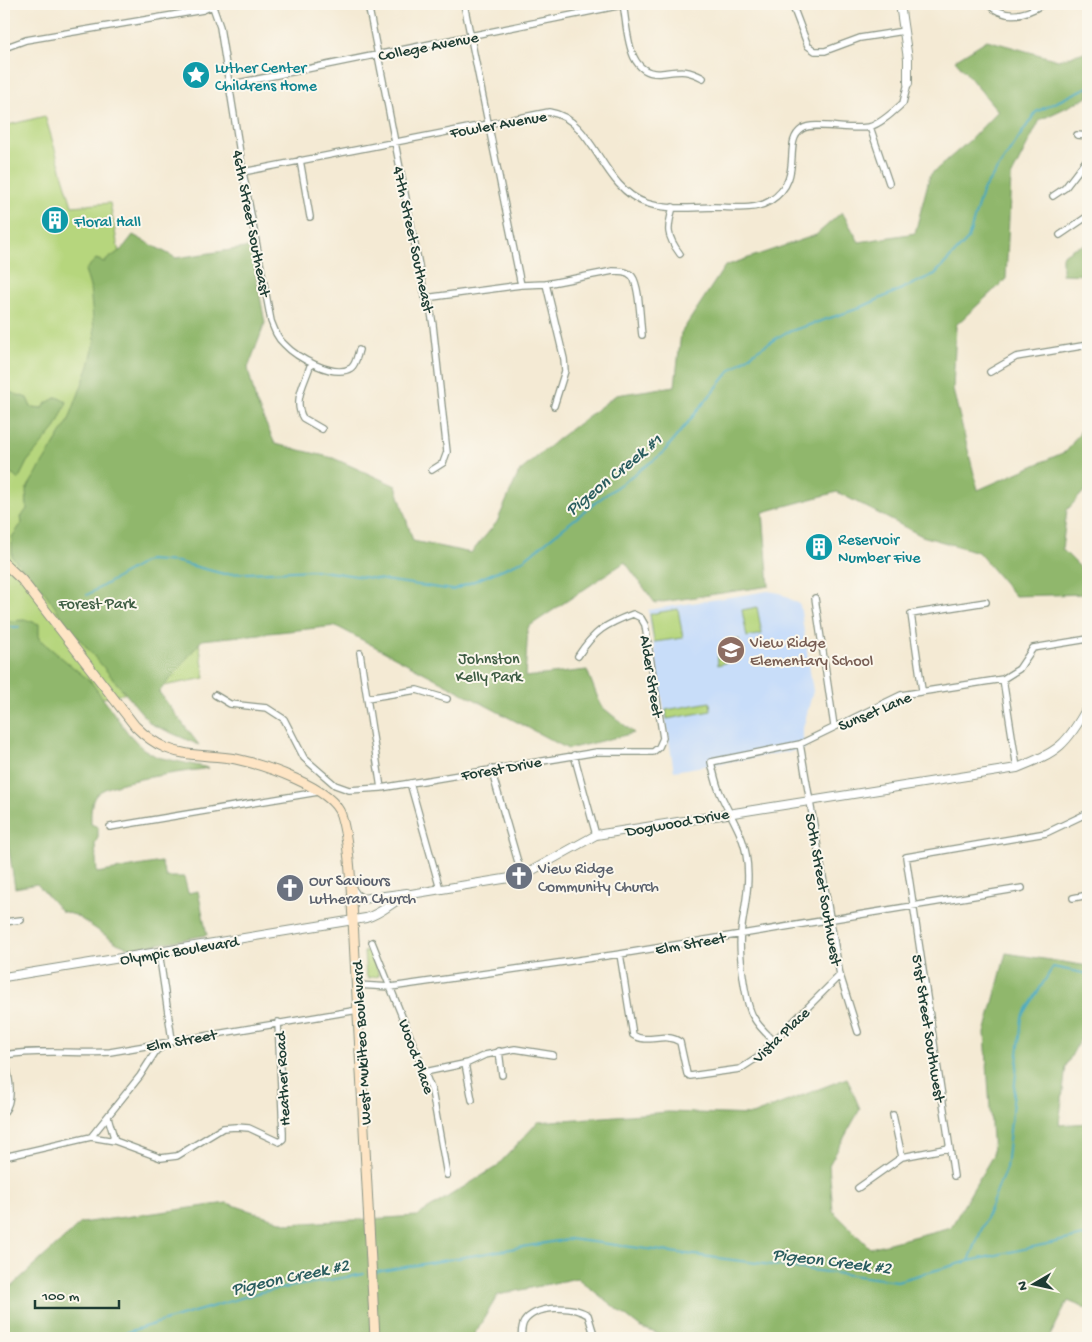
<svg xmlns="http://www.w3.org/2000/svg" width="1092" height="1342" font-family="'Gochi Hand',sans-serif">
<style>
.built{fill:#c8ddf9}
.green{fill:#b6d67d;stroke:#6a8a58}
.forest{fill:#90b76c;stroke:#587a50}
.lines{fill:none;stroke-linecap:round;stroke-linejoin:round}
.stream{stroke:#42a8c2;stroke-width:2}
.minor-casing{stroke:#8a9484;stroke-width:8}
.tertiary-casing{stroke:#8a9484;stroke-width:10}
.secondary-casing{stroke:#8a9484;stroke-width:11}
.minor{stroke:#fff;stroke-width:5.5}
.tertiary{stroke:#fff;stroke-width:8}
.secondary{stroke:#fee5c5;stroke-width:9}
.labels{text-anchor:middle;stroke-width:4;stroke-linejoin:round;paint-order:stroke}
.street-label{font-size:16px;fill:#1f3d34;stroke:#fbf7ec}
.culture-label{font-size:16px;fill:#0d838f;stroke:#fbf7ec;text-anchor:start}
.park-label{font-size:16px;fill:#3d5c43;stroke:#fbf7ec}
.education-label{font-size:16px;fill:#785e54;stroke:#fbf7ec;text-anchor:start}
.worship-label{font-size:16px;fill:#5b616d;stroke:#fbf7ec;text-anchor:start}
.water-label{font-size:18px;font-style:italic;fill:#2a5d5f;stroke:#fbf7ec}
</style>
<rect width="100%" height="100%" fill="#fbf7ec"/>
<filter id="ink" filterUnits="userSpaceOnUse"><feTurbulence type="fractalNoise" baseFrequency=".02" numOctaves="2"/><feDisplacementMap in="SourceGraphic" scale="10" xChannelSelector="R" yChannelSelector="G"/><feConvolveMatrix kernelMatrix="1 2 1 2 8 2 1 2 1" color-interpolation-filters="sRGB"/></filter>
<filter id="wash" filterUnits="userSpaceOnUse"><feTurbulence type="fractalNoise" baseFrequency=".0096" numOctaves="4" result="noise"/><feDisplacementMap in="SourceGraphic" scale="20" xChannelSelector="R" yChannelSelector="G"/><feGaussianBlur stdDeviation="1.12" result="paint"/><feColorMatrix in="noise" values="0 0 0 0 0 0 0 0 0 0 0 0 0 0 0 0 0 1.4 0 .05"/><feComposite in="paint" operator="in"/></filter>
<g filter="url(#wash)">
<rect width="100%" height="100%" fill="#f4ead4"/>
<path class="built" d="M768 591 780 593 800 605 813 691 802 732 805 749 674 771 648 610Z"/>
<path class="green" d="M45 116 72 206 110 203 120 259 140 298 205 678 4 717V126Z
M757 607 762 634 747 637 742 610Z
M678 609 683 638 654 642 650 614Z
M739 639C740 655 733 661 718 665 716 648 723 643 739 639Z
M710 702 711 711 667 719 666 710Z
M369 950 372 952 379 976 368 978 366 975 364 952Z"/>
<path class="forest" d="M987 40 1058 60 1088 51V97L1040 120 1011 177 1006 279 956 325 953 390 978 490 1067 451 1088 420V487L1067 510 1062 549 1088 575V594L1015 596 978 552 922 536 837 492 763 512 769 586 655 603 625 562 528 627 525 677 587 670 601 706 634 733 568 749 336 626 202 640 159 692 199 745 151 724 78 637 76 638 46 594 12 557V537L22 523 21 517 27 509 26 490 68 422 89 366 95 340 90 287 85 270 96 259 104 262 122 249 133 235 176 258 251 247 265 323 248 368 256 402 275 444 333 458 396 486 413 541 471 553 497 522 519 472 558 439 616 395 675 386 681 333 725 266 816 235 842 212 859 242 915 233 930 175 969 141 998 111 955 60Z
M1088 244V275L1062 274V256L1074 248Z
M4 390 27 398 31 407 43 408 46 403 57 397 67 402 56 427 27 462 18 480 4 466Z
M27 620 39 624V639L91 682 128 733 142 748 157 757 209 768C186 772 111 780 97 794 90 801 91 815 91 824L98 827V837L95 844 97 873 161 862 166 877H184L188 893 198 891 207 935 131 949 117 943 75 915 61 911 37 884 15 888 8 844H4V621Z
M1006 953 1088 966V1024L1066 1066 1059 1125 1088 1123V1309L1068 1301 1049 1338H668L640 1327 577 1278 498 1295 472 1338H4V1293L81 1223 227 1203 289 1224 417 1216 496 1167 538 1122 668 1112 752 1115 847 1078 860 1109 829 1165 833 1211 870 1248 951 1227 993 1155 985 1033Z"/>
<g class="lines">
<path class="stream" d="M87 595 148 560 178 562 224 574 315 570 453 590 522 561 600 499 662 454 730 371 756 351 785 333 857 309 935 274 968 239 982 192 1036 112 1088 87
M4 627H19
M969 1261 1006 1168 1022 1017 1053 967 1088 974
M376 1272 569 1239 897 1281 969 1261 1088 1235
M107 1338 261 1292 364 1274"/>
</g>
</g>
<g filter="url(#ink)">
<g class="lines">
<defs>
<path id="minor" d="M368 4 424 291 430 306 433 325 447 452 443 463 432 470
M464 4 521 285
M623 4C628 29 626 77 662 73 681 71 686 69 703 78
M792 4 808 46 815 51H825L860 38 904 31
M988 4C1005 20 1024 16 1043 4
M213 7 220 27 243 172 271 321C274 329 277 338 284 344 296 357 334 379 351 368 356 364 357 356 359 350
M4 48 26 40 203 10 217 4
M228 85 627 4
M870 127 889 183
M1077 135 1088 136
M300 160 310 217
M243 172 549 112C595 119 600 187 646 203 666 210 693 208 714 207 732 207 754 211 770 201 806 178 781 143 802 129 813 121 851 131 869 127 881 124 894 111 903 103L908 83
M1053 196 1065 188 1088 158
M673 207C667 229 666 235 680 254
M1060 235 1088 216
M546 284 564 359 565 371 554 406
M425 298 521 285 546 284 613 271C620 271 627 271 632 276 640 286 640 322 642 335
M311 363C306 381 292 400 303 418L322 429
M990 372 1016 357 1088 345
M815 598 834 726
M360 653 381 788
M1003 679 1017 768
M922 690 911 614 986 602
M215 695 230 704 267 708 284 719 304 758 335 785 349 790 381 788 597 752H653L659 747 663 738 645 625 641 618 633 614C606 624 594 631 578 656
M367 698 417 690 447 699
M800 744 840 975 858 1032
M574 755 596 835
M491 769 522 876
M410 783 440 889
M110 827 318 792
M4 847H6
M1073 898 1088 895
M4 922 21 920
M372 942 432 1091 447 1175
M620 954 633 1035C648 1045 664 1031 680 1042L687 1074 690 1076 740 1069 757 1058 840 975
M357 985 391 987 620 954 1022 888
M774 1041C767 1034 759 1027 754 1018 745 1005 738 949 741 932 745 905 751 881 746 854 742 830 726 810 718 788 715 779 713 770 711 762L800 744 901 695 1003 679 1019 669 1033 648 1088 639
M499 1051 502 1075
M4 1055C40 1049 74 1054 110 1052L358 1010
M465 1064 472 1100
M425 1072 468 1063 485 1055 515 1049 553 1055
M4 1112C16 1097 7 1071 4 1053
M893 1115 902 1157
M108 1117 115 1141
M91 1137 140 1076 156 1051 172 1040 159 952
M4 1157 91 1137 115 1141 161 1158 177 1156 223 1128 236 1127 249 1128 279 1142 283 1139V1133L278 1022
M954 1176 906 857 1046 833 1088 813
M858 1188 902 1157 949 1148
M521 1338C522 1333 521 1327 524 1322 535 1305 572 1305 588 1315L595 1338"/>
<path id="tertiary" d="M900 4 908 59V83
M351 888 356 895 362 899 407 893
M4 977 366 918C384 913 394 899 411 894L522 876 596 835 1017 768C1058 752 1067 745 1088 706"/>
<path id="secondary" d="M4 563 22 580 135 726C144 735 154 743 166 748 190 758 212 754 236 759 263 765 332 787 341 815 350 845 351 888 353 920L375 1338"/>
</defs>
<use href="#minor" class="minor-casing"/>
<use href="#tertiary" class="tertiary-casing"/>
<use href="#secondary" class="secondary-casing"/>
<use href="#minor" class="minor"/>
<use href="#tertiary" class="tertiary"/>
<use href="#secondary" class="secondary"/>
</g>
</g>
<defs>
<symbol id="sight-disc" viewBox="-11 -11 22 22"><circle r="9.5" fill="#0f9aa8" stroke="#fbf7ec"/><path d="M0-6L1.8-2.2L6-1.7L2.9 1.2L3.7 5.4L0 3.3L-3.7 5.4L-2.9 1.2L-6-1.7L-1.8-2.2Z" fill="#fff"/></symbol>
<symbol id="building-disc" viewBox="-11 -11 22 22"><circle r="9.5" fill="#0f9aa8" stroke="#fbf7ec"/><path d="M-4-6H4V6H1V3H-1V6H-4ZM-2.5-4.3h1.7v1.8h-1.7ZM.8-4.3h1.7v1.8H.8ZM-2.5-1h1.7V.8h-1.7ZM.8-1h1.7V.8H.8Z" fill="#fff"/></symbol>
<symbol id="school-disc" viewBox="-11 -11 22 22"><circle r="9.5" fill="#8d6e63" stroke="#fbf7ec"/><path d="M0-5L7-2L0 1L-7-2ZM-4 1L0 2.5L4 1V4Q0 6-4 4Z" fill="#fff"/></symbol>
<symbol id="church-disc" viewBox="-11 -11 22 22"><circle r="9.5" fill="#6b7280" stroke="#fbf7ec"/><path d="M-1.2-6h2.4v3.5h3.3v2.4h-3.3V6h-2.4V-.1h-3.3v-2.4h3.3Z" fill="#fff"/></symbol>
</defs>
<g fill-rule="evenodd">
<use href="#sight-disc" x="180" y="59" width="32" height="32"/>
<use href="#building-disc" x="39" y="204" width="32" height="32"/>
<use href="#building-disc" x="803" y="531" width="32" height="32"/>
<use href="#school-disc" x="715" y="634" width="32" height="32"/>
<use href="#church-disc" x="503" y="860" width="32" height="32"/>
<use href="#church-disc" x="274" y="872" width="32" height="32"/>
</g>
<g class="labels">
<g class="street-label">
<text transform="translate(428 45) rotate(-11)" y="6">College Avenue</text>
<text transform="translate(498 123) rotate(-10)" y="6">Fowler Avenue</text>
<text transform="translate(253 223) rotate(79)" y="6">46th Street Southeast</text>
<text transform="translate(415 239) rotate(78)" y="6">47th Street Southeast</text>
<text transform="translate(653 676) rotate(81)" y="6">Alder Street</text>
<text transform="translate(874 710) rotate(-23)" y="6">Sunset Lane</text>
<text transform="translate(501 767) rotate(-10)" y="6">Forest Drive</text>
<text transform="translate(677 821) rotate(-10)" y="6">Dogwood Drive</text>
<text transform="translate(825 889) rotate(80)" y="6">50th Street Southwest</text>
<text transform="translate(690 942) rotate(-10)" y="6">Elm Street</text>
<text transform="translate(179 949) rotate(-9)" y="6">Olympic Boulevard</text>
<text transform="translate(930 1028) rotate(81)" y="6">51st Street Southwest</text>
<text transform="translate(780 1034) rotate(-44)" y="6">Vista Place</text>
<text transform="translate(181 1039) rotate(-10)" y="6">Elm Street</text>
<text transform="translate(360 1043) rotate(-93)" y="6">West Mukilteo Boulevard</text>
<text transform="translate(418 1056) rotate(70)" y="6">Wood Place</text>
<text transform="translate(281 1079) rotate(-93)" y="6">Heather Road</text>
</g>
<g class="culture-label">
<text x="215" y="72">Luther Center<tspan x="215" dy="18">Childrens Home</tspan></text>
<text x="74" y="226">Floral Hall</text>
<text x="838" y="544">Reservoir<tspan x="838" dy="18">Number Five</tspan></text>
</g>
<g class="park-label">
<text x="97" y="608">Forest Park</text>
<text x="489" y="663">Johnston<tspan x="489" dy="18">Kelly Park</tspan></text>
</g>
<g class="education-label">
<text x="750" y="647">View Ridge<tspan x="750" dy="18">Elementary School</tspan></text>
</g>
<g class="worship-label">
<text x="538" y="873">View Ridge<tspan x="538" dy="18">Community Church</tspan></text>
<text x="309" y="885">Our Saviours<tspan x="309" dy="18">Lutheran Church</tspan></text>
</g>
<g class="water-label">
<text transform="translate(613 474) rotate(-39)" y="6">Pigeon Creek #1</text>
<text transform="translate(832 1260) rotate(7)" y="6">Pigeon Creek #2</text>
<text transform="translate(290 1276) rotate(-12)" y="6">Pigeon Creek #2</text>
</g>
</g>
<rect width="1092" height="1342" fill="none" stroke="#fbf7ec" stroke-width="20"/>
<g transform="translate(1034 1284) rotate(261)" stroke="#fbf7ec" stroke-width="4" paint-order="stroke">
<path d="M0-4L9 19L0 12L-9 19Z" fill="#1f3d34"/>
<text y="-8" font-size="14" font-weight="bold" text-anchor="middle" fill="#1f3d34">N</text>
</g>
<path d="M35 1300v8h84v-8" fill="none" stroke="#1f3d34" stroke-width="2.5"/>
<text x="42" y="1300" font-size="15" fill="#1f3d34" stroke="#fbf7ec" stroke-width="4" paint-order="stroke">100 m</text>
</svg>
